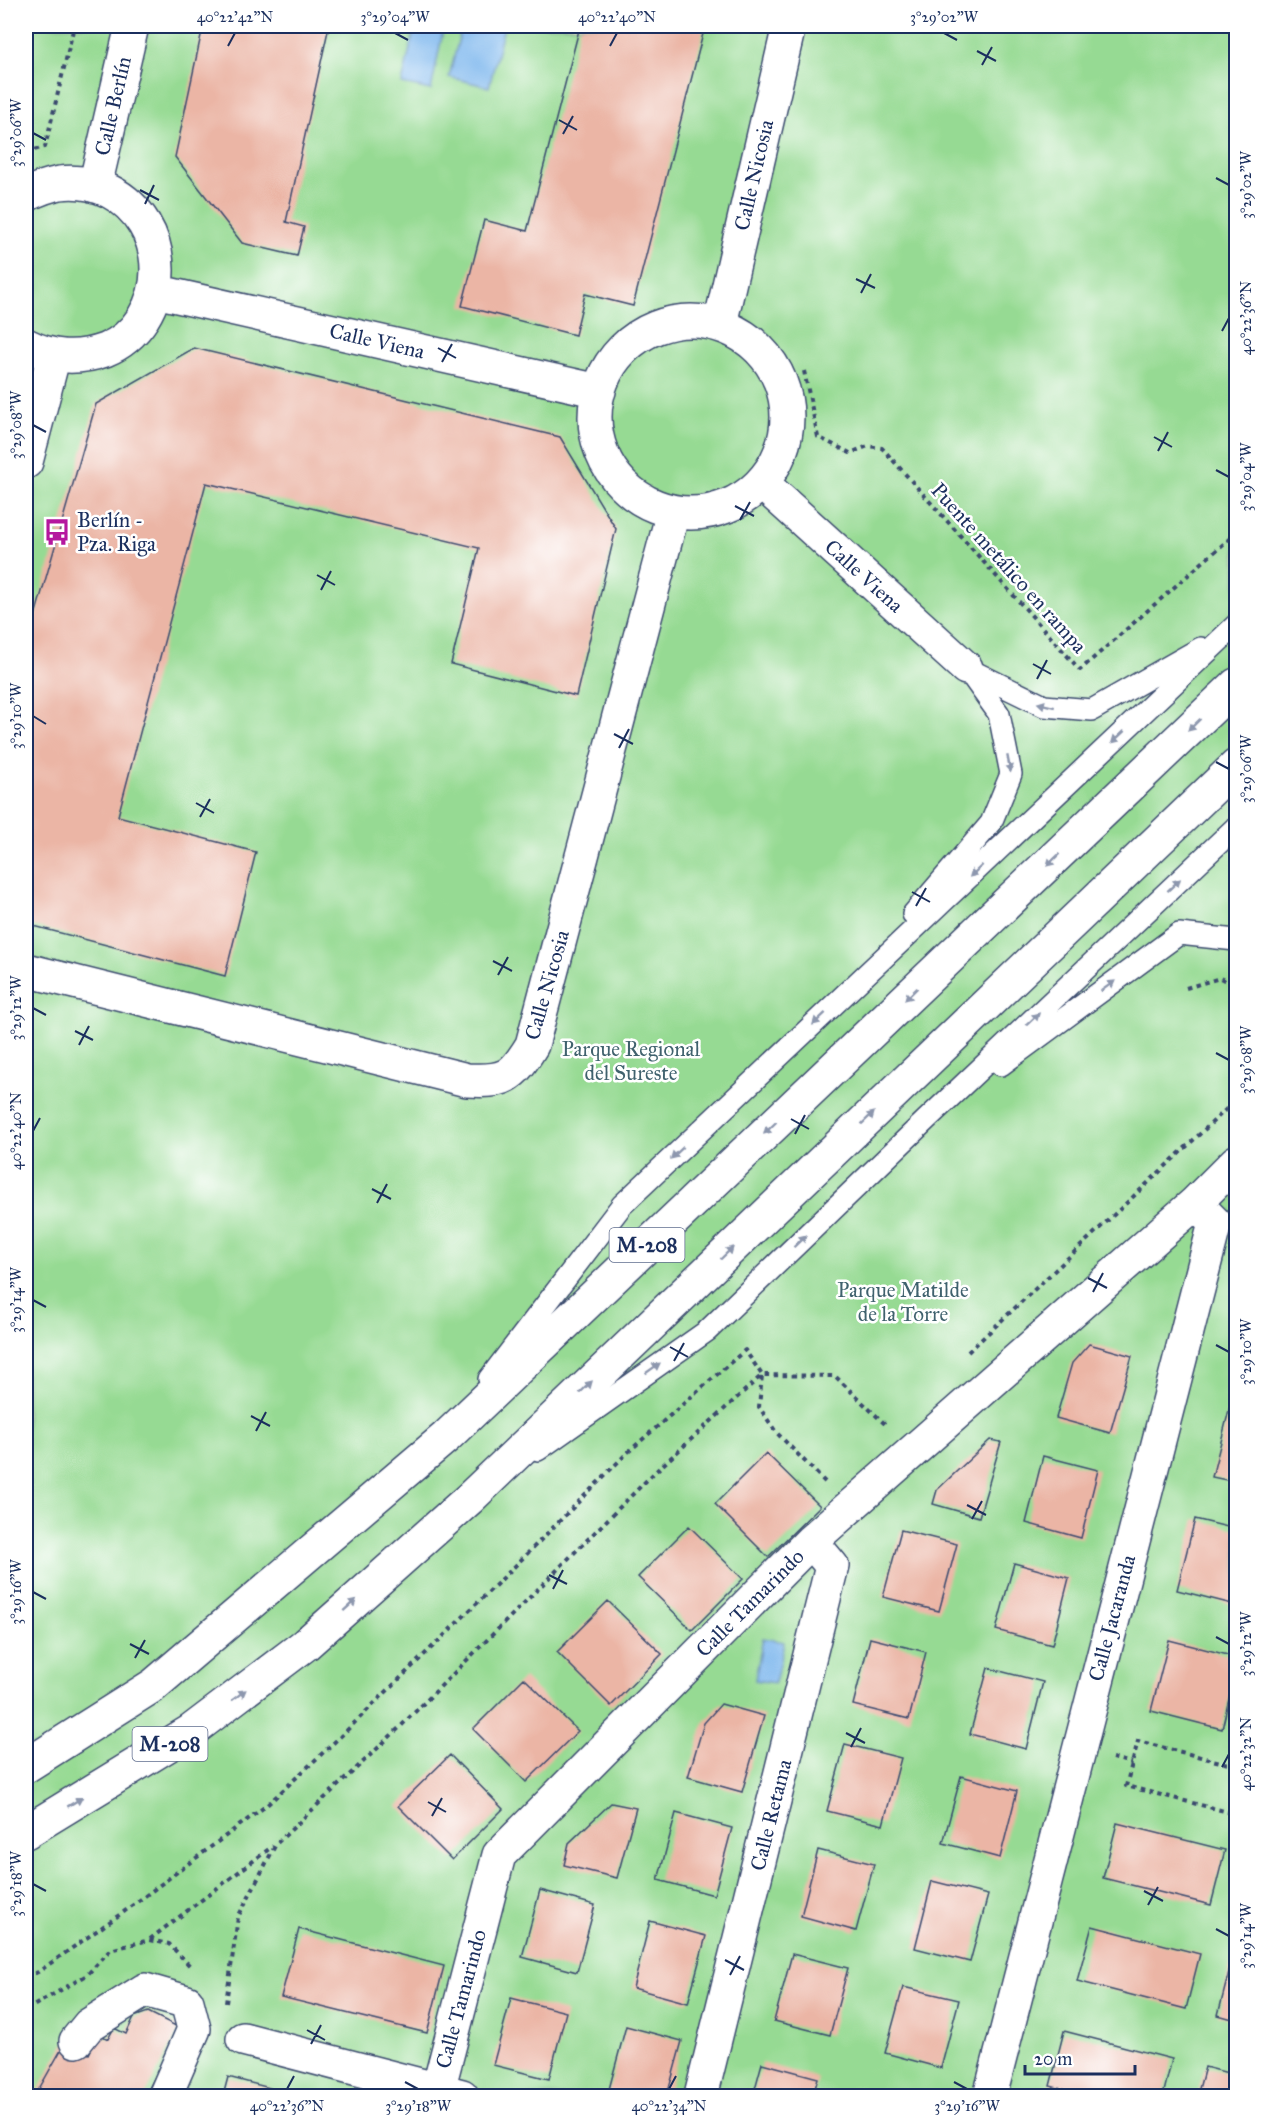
<svg xmlns="http://www.w3.org/2000/svg" width="1262" height="2122" font-family="'IM FELL Great Primer',serif">
<style>
.green{fill:#96da93;stroke:#588478;stroke-width:1.5}
.water{fill:#7cb6ed;stroke:#4c72a6;stroke-width:1.5}
.building{fill:#ebb5a5}
.lines{fill:none;stroke-linecap:round;stroke-linejoin:round}
.service-casing{stroke:#3a4a6e;stroke-width:24}
.minor-casing{stroke:#3a4a6e;stroke-width:36}
.primary-casing{stroke:#3a4a6e;stroke-width:36}
.path{stroke:#3a4a6e;stroke-width:4;stroke-dasharray:4.5 4.5;stroke-linecap:butt}
.service{stroke:#fff;stroke-width:21}
.minor{stroke:#fff;stroke-width:33}
.primary{stroke:#fff;stroke-width:33}
.oneway{fill:#8d97ae}
.ticks{fill:none;stroke:#1b2f5e;stroke-width:2}
.labels{text-anchor:middle;stroke-width:5;stroke-linejoin:round;paint-order:stroke}
.shield{fill:#fff;stroke:#5f6d8e;stroke-width:1.5}
.shield-label{font-size:20px;font-weight:bold;fill:#1b2f5e}
.street-label{font-size:21px;fill:#1b2f5e;stroke:#fff}
.poi-label{font-size:21px;fill:#1b2f5e;stroke:#fff;text-anchor:start}
.park-label{font-size:21px;fill:#40626e;stroke:#fff}
.neatline{fill:none;stroke:#1b2f5e;stroke-width:2}
.ticks-label{font-size:15px;text-anchor:middle;fill:#1b2f5e}
</style>
<rect width="100%" height="100%" fill="#fff"/>
<filter id="ink" filterUnits="userSpaceOnUse"><feTurbulence type="fractalNoise" baseFrequency=".0167" numOctaves="2"/><feDisplacementMap in="SourceGraphic" scale="12" xChannelSelector="R" yChannelSelector="G"/><feConvolveMatrix kernelMatrix="1 2 1 2 8 2 1 2 1" color-interpolation-filters="sRGB"/></filter>
<filter id="wash" filterUnits="userSpaceOnUse"><feTurbulence type="fractalNoise" baseFrequency=".008" numOctaves="4" result="noise"/><feDisplacementMap in="SourceGraphic" scale="24" xChannelSelector="R" yChannelSelector="G"/><feGaussianBlur stdDeviation="1.35" result="paint"/><feColorMatrix in="noise" values="0 0 0 0 0 0 0 0 0 0 0 0 0 0 0 0 0 1.4 0 .05"/><feComposite in="paint" operator="in"/></filter>
<g filter="url(#wash)">
<rect width="100%" height="100%" fill="#eae5c6"/>
<path class="green" d="M26 26H1236V2096H26Z"/>
<path class="water" d="M415 26H444L431 90 402 84Z
M462 26 504 27 489 87 449 77Z
M763 1638 784 1642 775 1683 755 1680Z"/>
<g id="blocks">
<path class="building" d="M203 26H329L286 222 304 227 297 256 242 243 175 157Z
M580 26H705L633 306 585 294 575 335 462 306 484 220 527 231Z
M194 348 560 437 616 529 576 696 451 664 479 548 206 483 118 816 256 852 225 976 26 924V647L96 404Z
M1089 1344 1132 1356 1110 1433 1056 1418 1072 1363Z
M1230 1406 1236 1407V1482L1212 1477Z
M990 1440 1001 1442 979 1517 933 1504 937 1490Z
M766 1453 820 1506 768 1557 715 1504Z
M1043 1456 1098 1470 1081 1538 1026 1523Z
M1195 1519 1236 1529V1605L1177 1590Z
M689 1526 743 1579 692 1630 638 1577Z
M901 1530 957 1544 939 1611 883 1597Z
M1014 1563 1069 1578 1052 1645 996 1630Z
M608 1601 662 1654 611 1706 557 1652Z
M870 1638 926 1652 909 1719 853 1705Z
M1169 1640 1236 1657V1669L1222 1729 1151 1711Z
M988 1668 1043 1682 1026 1749 970 1734Z
M524 1678 578 1731 526 1782 473 1729Z
M721 1704 764 1716 742 1792 688 1777 704 1723Z
M845 1744 901 1758 883 1825 827 1811Z
M450 1755 503 1809 452 1860 398 1806Z
M961 1776 1017 1791 1000 1858 943 1843Z
M611 1803 636 1808 617 1878 564 1865 569 1843Z
M676 1813 732 1828 714 1895 658 1880Z
M1117 1823 1225 1850 1211 1905 1103 1878Z
M818 1850 874 1864 856 1931 801 1916Z
M932 1881 988 1895 970 1962 915 1948Z
M540 1890 595 1905 577 1972 522 1957Z
M650 1921 706 1936 688 2003 633 1988Z
M1092 1926 1200 1954 1186 2009 1077 1981Z
M299 1929 444 1966 427 2033 281 1997Z
M792 1954 848 1968 830 2035 774 2021Z
M1232 1960 1236 1961V2020L1218 2015Z
M903 1987 959 2000 941 2068 885 2053Z
M511 1998 566 2012 549 2079 493 2065Z
M148 2012 180 2028 145 2096H35L65 2043 89 2054 99 2034 108 2039 114 2028 126 2034 134 2017Z
M626 2026 682 2041 667 2096H621L608 2093Z
M1064 2031 1172 2059 1163 2096H1090L1050 2086Z
M762 2063 818 2078 813 2096H753Z
M1205 2067 1236 2075V2096H1197Z
M228 2077 270 2088 268 2096H223Z"/>
</g>
</g>
<g filter="url(#ink)">
<use href="#blocks" fill-opacity="0" stroke="#3a4a6e" stroke-width="1.5"/>
<g class="lines">
<defs>
<path id="service" d="M913 914 991 823 1011 774 999 714 966 668 1044 706 1092 710 1201 648
M1001 1065 1179 934 1236 940
M489 1379 622 1205 1236 625
M538 1450 707 1331 926 1120 1236 827"/>
<path id="minor" d="M95 186 132 26
M26 195C36 190 48 185 60 183 135 174 182 256 143 318 134 332 120 344 105 350 77 360 52 358 26 345
M155 291 599 391
M595 417a96 96 0 1 1 192 0a96 96 0 1 1-192 0Z
M720 324 789 26
M26 462 54 355
M762 483 966 668
M26 970 467 1080C505 1082 512 1078 532 1045L673 512
M243 2039 462 2096
M76 2041 89 2025 145 1990 187 2002 194 2029 165 2096
M438 2090 499 1855 811 1541 1195 1203
M701 2096 832 1566 811 1541
M990 2096 1215 1223 1195 1203 1236 1162"/>
<path id="primary" d="M26 1766 154 1685 446 1437 1236 685
M26 1832 191 1731 306 1644 469 1499 1236 766"/>
</defs>
<use href="#service" class="service-casing"/>
<use href="#minor" class="minor-casing"/>
<use href="#primary" class="primary-casing"/>
<path class="path" d="M26 152 45 147 74 26
M804 371 818 437 850 453 868 446 882 448 1080 670 1236 533
M1186 988 1220 978 1236 986
M968 1352 1236 1100
M825 1482 776 1432 759 1407 762 1375 835 1376 888 1427
M1112 1758 1132 1763
M1236 1766 1138 1741 1126 1786 1236 1814
M150 1939 273 1846
M26 1977 38 1972 125 1911 267 1805 343 1734 505 1576 627 1453 745 1350 762 1375 654 1473 399 1728 276 1844 238 1917 226 2003
M26 2008 33 2006 87 1975 110 1950 149 1940 169 1944 190 1966"/>
<use href="#service" class="service"/>
<use href="#minor" class="minor"/>
<use href="#primary" class="primary"/>
</g>
<defs><path id="oneway-solid" d="M-6-.8H1V-3.2L6.5 0L1 3.2V.8H-6Z" transform="scale(1.5)"/></defs>
<g class="oneway">
<use href="#oneway-solid" transform="translate(1046 705) rotate(-166)"/>
<use href="#oneway-solid" transform="translate(1194 725) rotate(136)"/>
<use href="#oneway-solid" transform="translate(1118 737) rotate(137)"/>
<use href="#oneway-solid" transform="translate(1009 764) rotate(79)"/>
<use href="#oneway-solid" transform="translate(1053 860) rotate(136)"/>
<use href="#oneway-solid" transform="translate(976 871) rotate(137)"/>
<use href="#oneway-solid" transform="translate(1174 885) rotate(-43)"/>
<use href="#oneway-solid" transform="translate(1108 986) rotate(-36)"/>
<use href="#oneway-solid" transform="translate(911 994) rotate(136)"/>
<use href="#oneway-solid" transform="translate(819 1019) rotate(137)"/>
<use href="#oneway-solid" transform="translate(1033 1019) rotate(-43)"/>
<use href="#oneway-solid" transform="translate(868 1118) rotate(-44)"/>
<use href="#oneway-solid" transform="translate(770 1128) rotate(136)"/>
<use href="#oneway-solid" transform="translate(677 1153) rotate(137)"/>
<use href="#oneway-solid" transform="translate(800 1241) rotate(-44)"/>
<use href="#oneway-solid" transform="translate(727 1253) rotate(-44)"/>
<use href="#oneway-solid" transform="translate(653 1368) rotate(-35)"/>
<use href="#oneway-solid" transform="translate(586 1387) rotate(-44)"/>
<use href="#oneway-solid" transform="translate(350 1605) rotate(-42)"/>
<use href="#oneway-solid" transform="translate(239 1695) rotate(-37)"/>
<use href="#oneway-solid" transform="translate(75 1802) rotate(-31)"/>
</g>
</g>
<path class="ticks" d="M395 33 408 40M944 33 957 40M228 46 235 33M610 46 617 33M977 51 996 61M982 65 992 47M559 120 577 130M33 133 46 140M563 134 573 116M1216 178 1229 185M140 190 159 200M145 204 154 185M856 279 875 288M861 293 871 274M1222 331 1229 318M438 348 456 358M442 362 452 344M33 425 46 432M1154 437 1172 447M1158 451 1168 432M1216 470 1229 477M735 506 754 516M740 520 750 502M317 575 335 585M321 590 331 571M1033 664 1051 674M1037 679 1047 660M33 716 46 724M614 734 633 744M619 748 629 729M1216 762 1229 769M196 803 214 813M200 817 210 799M912 892 930 902M916 906 926 888M493 961 512 971M498 975 508 957M33 1008 46 1015M75 1031 93 1040M79 1045 89 1026M1216 1053 1229 1060M791 1119 809 1129M33 1131 40 1118M795 1134 805 1115M372 1189 391 1199M377 1203 387 1184M1088 1278 1107 1288M1093 1292 1103 1273M33 1300 46 1307M1216 1345 1229 1352M670 1347 688 1357M674 1361 684 1343M251 1416 270 1426M256 1431 266 1412M967 1505 986 1515M972 1519 982 1501M549 1575 567 1584M553 1589 563 1570M33 1592 46 1599M1216 1637 1229 1644M130 1644 149 1654M135 1658 145 1640M846 1733 865 1743M851 1747 861 1728M1222 1767 1229 1754M428 1802 446 1812M432 1816 442 1798M33 1884 46 1891M1144 1891 1163 1901M1148 1905 1158 1887M1216 1929 1229 1936M725 1960 744 1970M730 1975 740 1956M307 2030 325 2040M311 2044 321 2025M405 2082 418 2089M954 2082 967 2089M287 2089 294 2076M669 2089 676 2076"/>
<defs>
<symbol id="bus-bare" viewBox="-9 -9 18 18"><path d="M-5-6H5V4H4V6H2V4H-2V6H-4V4H-5ZM-3.5-4V0h7V-4ZM-3.5 1.2v1.5H-2V1.2ZM2 1.2v1.5H3.5V1.2Z" fill="#b5179e" stroke="#fff" stroke-width="2.5" paint-order="stroke"/></symbol>
</defs>
<g fill-rule="evenodd">
<use href="#bus-bare" x="38" y="513" width="38" height="38"/>
</g>
<g class="labels">
<g class="shield">
<rect x="609.5" y="1228" width="75" height="34" rx="4.5"/>
<rect x="132.5" y="1727" width="75" height="34" rx="4.5"/>
</g>
<g class="shield-label">
<text x="647" y="1252">M-208</text>
<text x="170" y="1751">M-208</text>
</g>
<g class="street-label">
<text transform="translate(113 106) rotate(-77)" y="7">Calle Berlín</text>
<text transform="translate(754 175) rotate(-77)" y="7">Calle Nicosia</text>
<text transform="translate(377 341) rotate(13)" y="7">Calle Viena</text>
<text transform="translate(1009 568) rotate(48)" y="7">Puente metálico en rampa</text>
<text transform="translate(864 576) rotate(42)" y="7">Calle Viena</text>
<text transform="translate(547 985) rotate(-74)" y="7">Calle Nicosia</text>
<text transform="translate(750 1603) rotate(-45)" y="7">Calle Tamarindo</text>
<text transform="translate(1112 1618) rotate(-75)" y="7">Calle Jacaranda</text>
<text transform="translate(771 1815) rotate(-76)" y="7">Calle Retama</text>
<text transform="translate(461 1999) rotate(-75)" y="7">Calle Tamarindo</text>
</g>
<g class="poi-label">
<text x="77" y="527">Berlín -<tspan x="77" dy="24">Pza. Riga</tspan></text>
</g>
<g class="park-label">
<text x="631" y="1056">Parque Regional<tspan x="631" dy="24">del Sureste</tspan></text>
<text x="903" y="1297">Parque Matilde<tspan x="903" dy="24">de la Torre</tspan></text>
</g>
</g>
<rect width="1262" height="2122" fill="none" stroke="#fff" stroke-width="66"/>
<path d="M1025 2065v9h110v-9" fill="none" stroke="#1b2f5e" stroke-width="3"/>
<text x="1034" y="2065" font-size="18" fill="#1b2f5e" stroke="#ffffff" stroke-width="4.5" paint-order="stroke">20 m</text>
<rect x="33" y="33" width="1196" height="2056" class="neatline"/>
<g class="ticks-label">
<text x="235" y="22">40°22'42"N</text>
<text x="395" y="22">3°29'04"W</text>
<text x="617" y="22">40°22'40"N</text>
<text x="944" y="22">3°29'02"W</text>
<text transform="translate(16 133) rotate(-90)" y="5">3°29'06"W</text>
<text transform="translate(1246 185) rotate(-90)" y="5">3°29'02"W</text>
<text transform="translate(1246 318) rotate(-90)" y="5">40°22'36"N</text>
<text transform="translate(16 425) rotate(-90)" y="5">3°29'08"W</text>
<text transform="translate(1246 477) rotate(-90)" y="5">3°29'04"W</text>
<text transform="translate(16 716) rotate(-90)" y="5">3°29'10"W</text>
<text transform="translate(1246 769) rotate(-90)" y="5">3°29'06"W</text>
<text transform="translate(16 1008) rotate(-90)" y="5">3°29'12"W</text>
<text transform="translate(1246 1060) rotate(-90)" y="5">3°29'08"W</text>
<text transform="translate(16 1131) rotate(-90)" y="5">40°22'40"N</text>
<text transform="translate(16 1300) rotate(-90)" y="5">3°29'14"W</text>
<text transform="translate(1246 1352) rotate(-90)" y="5">3°29'10"W</text>
<text transform="translate(16 1592) rotate(-90)" y="5">3°29'16"W</text>
<text transform="translate(1246 1644) rotate(-90)" y="5">3°29'12"W</text>
<text transform="translate(1246 1754) rotate(-90)" y="5">40°22'32"N</text>
<text transform="translate(16 1884) rotate(-90)" y="5">3°29'18"W</text>
<text transform="translate(1246 1936) rotate(-90)" y="5">3°29'14"W</text>
<text x="287" y="2111">40°22'36"N</text>
<text x="418" y="2111">3°29'18"W</text>
<text x="669" y="2111">40°22'34"N</text>
<text x="967" y="2111">3°29'16"W</text>
</g>
</svg>
